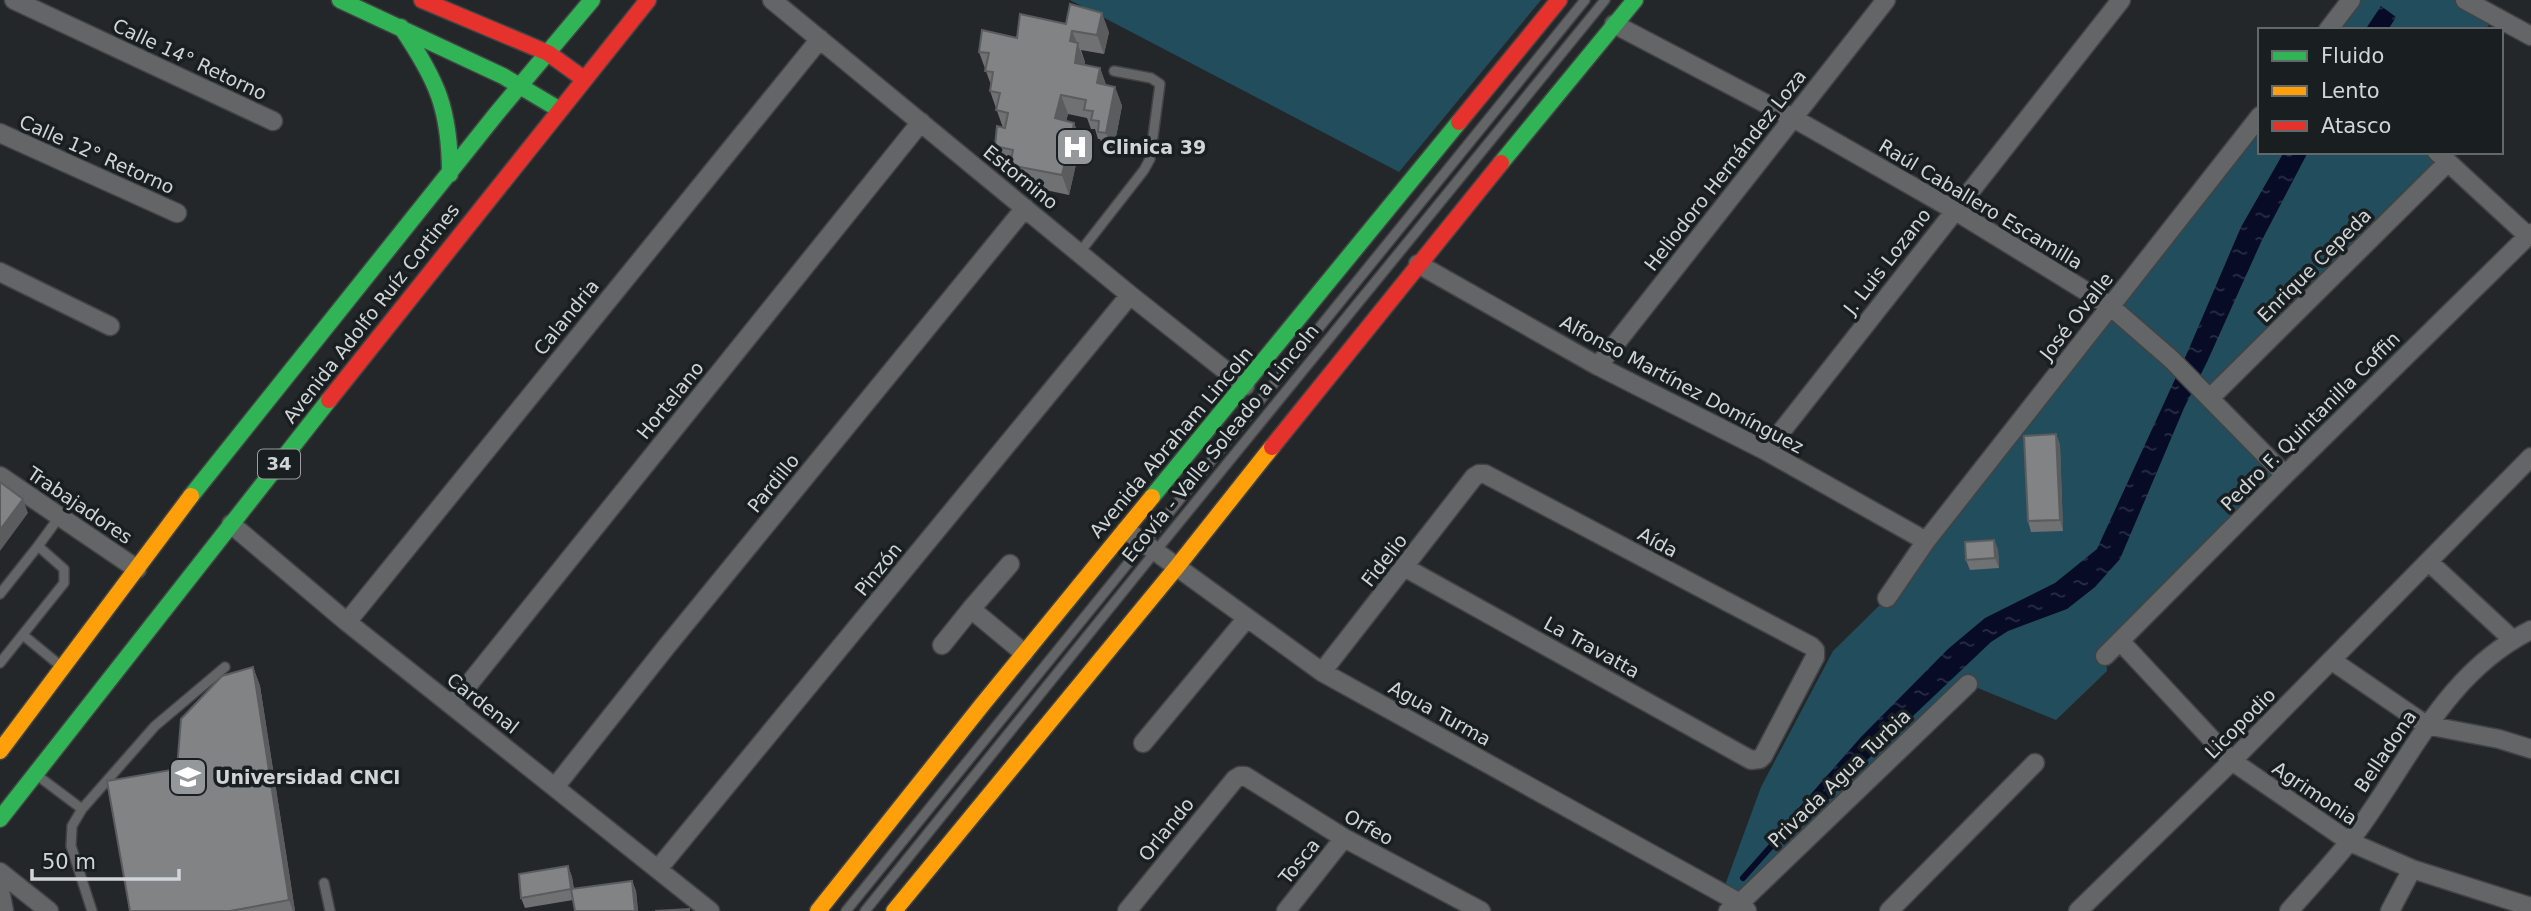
<svg xmlns="http://www.w3.org/2000/svg" width="2531" height="911" font-family="'DejaVu Sans',sans-serif">
<style>
.green{fill:#224d5d}
.water{fill:url(#water-ripples)}
.lines{fill:none;stroke-linecap:round;stroke-linejoin:round}
.stream{stroke:#070b26;stroke-width:6}
.lane-casing{stroke:#414344;stroke-width:12}
.street-casing{stroke:#414344;stroke-width:21}
.fast-casing{stroke:#414344;stroke-width:19}
.slow-casing{stroke:#414344;stroke-width:19}
.jam-casing{stroke:#414344;stroke-width:19}
.lane{stroke:#646566;stroke-width:9}
.street{stroke:#646566;stroke-width:18}
.fast{stroke:#30b455;stroke-width:16}
.slow{stroke:#ff9f0a;stroke-width:16}
.jam{stroke:#e5322d;stroke-width:16}
.wall{fill:#6f7172}
.shaded-wall{fill:#5a5c5d}
.building{fill:#818385;stroke:#5a5c5d;stroke-width:2}
.labels{text-anchor:middle;stroke-width:7;stroke-linejoin:round;paint-order:stroke}
.shield{fill:#191f21;stroke:#9a9ea0;stroke-width:2}
.shield-label{font-size:18px;font-weight:bold;fill:#d1d5d7}
.street-label{font-size:19px;fill:#d1d5d7;stroke:#191f21}
.poi-label{font-size:19px;font-weight:bold;fill:#d1d5d7;stroke:#191f21;text-anchor:start}
</style>
<defs>
<pattern id="water-ripples" width="26" height="14" patternUnits="userSpaceOnUse" patternTransform="scale(1.75)"><rect width="26" height="14" fill="#070b26"/><path d="M2 4q2-2 4 0t4 0M15 11q2-2 4 0t4 0" fill="none" stroke="#2a2e45"/></pattern>
</defs>
<rect width="100%" height="100%" fill="#242729"/>
<path class="green" d="M1070 0H1541L1399 172Z
M2351 0H2465L2496 18 2484 30H2328Z
M2260 116V152H2437L2447 163 2211 397 2285 475 2106 655 2107 671 2056 720 1968 684 1740 903 1724 888 1761 787 1833 651 1887 598Z"/>
<path class="water" d="M2381 6 2396 17 2388 30H2365Z
M2284 152H2308L2262 240 2207 362 2184 408 2120 559 2095 587 2067 609 2008 631 1991 642 1875 752 1784 845 1775 835 1861 737 1948 649 1985 618 2055 583 2097 549 2188 351 2241 227Z"/>
<g class="lines">
<path class="stream" d="M1743 878 1783 833"/>
<defs>
<path id="lane" d="M1080 252 1144 170 1150 159 1160 84 1151 78 1114 71
M38 546 60 516
M0 594 38 546 64 569V583L0 663
M23 635 62 667
M38 776 82 809 155 726 225 667
M82 809 72 826 71 846 92 911
M324 883 330 911
M846 911 1585 0
M865 911 1155 552 1605 0"/>
<path id="street" d="M14 0 273 121
M772 0 1130 295 1245 386
M2465 0 2531 36
M1614 24 1793 118 1954 210 2110 306 2171 359 2285 475
M2328 30 2351 0
M0 133 177 213
M2437 152 2528 236
M1418 264 1598 366 1766 451 1926 541
M0 272 110 326
M1598 366 1886 0
M2211 397 2447 163
M1766 451 2121 0
M0 476 137 569
M231 524 347 622 710 911
M1126 530 1322 672 1740 903 1747 911
M2429 562 2512 639
M1010 564 971 609 1024 653
M1887 598 1926 541 2260 116
M347 622 820 39
M2121 642 2232 761 2350 842 2412 869 2531 907
M942 645 971 609
M2105 656 2285 475 2531 233
M2331 660 2426 725 2499 739 2531 749
M1322 672 1474 477 1479 474H1485L1811 646 1815 650V657L1763 756 1760 759 1751 760 1404 567
M452 705 921 122
M1143 743 1247 618
M555 787 667 646 1025 208
M658 869 1130 295
M0 872 49 911
M0 890 4 911
M1127 911 1235 779 1240 776H1245L1344 838 1481 911
M1286 911 1344 838
M1728 911 1740 903 1968 684
M1889 911 2035 763
M2078 911 2232 761 2531 457
M2289 911C2309 888 2330 866 2349 842 2407 768 2441 675 2531 630
M2390 911 2412 869"/>
<path id="fast" d="M340 0 503 76 560 110
M401 27C437 80 450 109 450 174
M1501 163 1635 0
M191 496 497 113 592 0
M1152 497 1459 122
M0 819 329 400"/>
<path id="slow" d="M0 751 191 496
M818 911 982 705 1152 497
M894 911 1176 568 1272 447"/>
<path id="jam" d="M422 0 548 53 584 79
M1459 122 1559 0
M329 400 648 0
M1272 447 1501 163"/>
</defs>
<use href="#lane" class="lane-casing"/>
<use href="#street" class="street-casing"/>
<use href="#fast" class="fast-casing"/>
<use href="#slow" class="slow-casing"/>
<use href="#jam" class="jam-casing"/>
<use href="#lane" class="lane"/>
<use href="#street" class="street"/>
<use href="#fast" class="fast"/>
<use href="#slow" class="slow"/>
<use href="#jam" class="jam"/>
</g>
<path class="wall" d="M1066 24 1109 32 1104 54 1081 50 1085 62 1084 65 1100 68 1106 85 1115 87 1122 106 1113 152H1105L1100 139H1098L1095 129H1091L1087 118 1068 114 1066 121 1074 123 1081 142 1069 195 1017 184 1011 167 1002 165 995 146 1003 128 990 91 991 85 979 52 1017 38Z
M2056 434 2060 445 2063 531 2031 532 2028 521Z
M1994 540 1998 550 1999 568 1970 570 1966 560Z
M253 667 260 686 295 911H130L177 769Z
M568 866 572 877 574 889 632 881 636 891 638 911H575L573 900 525 908 521 898Z"/>
<path class="shaded-wall" d="M1102 13 1109 32 1104 54 1097 35Z
M1072 31 1085 62 1082 82 1075 63 1070 41Z
M1100 68 1107 87 1097 83Z
M1115 87 1122 106 1113 152 1106 133Z
M1061 95 1068 114 1062 138 1055 118Z
M1074 123 1081 142 1069 195 1062 175Z
M2056 434 2060 445 2063 531 2060 520Z
M23 499 28 513 0 551V530Z
M1994 540 1998 550 1999 568 1995 558Z
M253 667 260 686 295 911H293L289 900Z
M568 866 572 877 575 900 571 889Z
M632 881 636 891 638 911H635Z"/>
<path class="building" d="M1070 4 1102 13 1097 35 1072 31 1070 41 1078 43 1075 63 1100 68 1097 83 1115 87 1106 133 1098 132 1099 121 1091 120 1093 111 1084 110 1086 100 1061 95 1055 118 1074 123 1062 175 1010 165 1013 150 995 146 997 126 1005 128 1008 113 996 110 1000 93 990 91 993 72 985 71 989 53 979 52 982 30 1017 38 1020 14 1066 24Z
M2056 434 2060 520 2028 521 2024 436Z
M0 482 23 499 0 530Z
M1994 540 1995 558 1966 560 1965 542Z
M253 667 289 900 230 911H130L107 781 177 769 181 719 222 676Z
M568 866 571 889 521 898 519 874Z
M632 881 635 911H575L571 889Z
M689 909V911H655Z"/>
<defs>
<symbol id="hospital-square" viewBox="-11 -11 22 22"><rect x="-9" y="-9" width="18" height="18" rx="4" fill="#94989a" stroke="#191f21"/><path d="M-5-5h3v3.5h4V-5h3V5h-3V1.5h-4V5h-3Z" fill="#fff"/></symbol>
<symbol id="university-square" viewBox="-11 -11 22 22"><rect x="-9" y="-9" width="18" height="18" rx="4" fill="#94989a" stroke="#191f21"/><path d="M0-5L7-2L0 1L-7-2ZM-4 1L0 2.5L4 1V4Q0 6-4 4Z" fill="#fff"/></symbol>
</defs>
<g fill-rule="evenodd">
<use href="#hospital-square" x="1053" y="125" width="44" height="44"/>
<use href="#university-square" x="166" y="755" width="44" height="44"/>
</g>
<g class="labels">
<rect class="shield" x="258" y="449.5" width="42" height="29" rx="5"/>
<g class="shield-label">
<text x="279" y="470">34</text>
</g>
<g class="street-label">
<text transform="translate(190 59) rotate(25)" y="7">Calle 14° Retorno</text>
<text transform="translate(97 154) rotate(24)" y="7">Calle 12° Retorno</text>
<text transform="translate(1725 170) rotate(-52)" y="7">Heliodoro Hernández Loza</text>
<text transform="translate(1021 177) rotate(39)" y="7">Estornino</text>
<text transform="translate(1981 204) rotate(31)" y="7">Raúl Caballero Escamilla</text>
<text transform="translate(1887 261) rotate(-52)" y="7">J. Luis Lozano</text>
<text transform="translate(2314 265) rotate(-45)" y="7">Enrique Cepeda</text>
<text transform="translate(371 313) rotate(-52)" y="7">Avenida Adolfo Ruíz Cortines</text>
<text transform="translate(2076 316) rotate(-52)" y="7">José Ovalle</text>
<text transform="translate(566 317) rotate(-51)" y="7">Calandria</text>
<text transform="translate(1682 384) rotate(28)" y="7">Alfonso Martínez Domínguez</text>
<text transform="translate(670 400) rotate(-51)" y="7">Hortelano</text>
<text transform="translate(2310 421) rotate(-45)" y="7">Pedro F. Quintanilla Coffin</text>
<text transform="translate(1171 442) rotate(-50)" y="7">Avenida Abraham Lincoln</text>
<text transform="translate(1220 443) rotate(-51)" y="7">Ecovía - Valle Soleado a Lincoln</text>
<text transform="translate(773 483) rotate(-51)" y="7">Pardillo</text>
<text transform="translate(80 505) rotate(34)" y="7">Trabajadores</text>
<text transform="translate(1658 542) rotate(28)" y="7">Aída</text>
<text transform="translate(1384 560) rotate(-52)" y="7">Fidelio</text>
<text transform="translate(878 569) rotate(-51)" y="7">Pinzón</text>
<text transform="translate(1592 647) rotate(29)" y="7">La Travatta</text>
<text transform="translate(483 703) rotate(38)" y="7">Cardenal</text>
<text transform="translate(1440 713) rotate(29)" y="7">Agua Turma</text>
<text transform="translate(2240 723) rotate(-45)" y="7">Licopodio</text>
<text transform="translate(2385 751) rotate(-56)" y="7">Belladona</text>
<text transform="translate(1839 778) rotate(-44)" y="7">Privada Agua Turbia</text>
<text transform="translate(2315 793) rotate(34)" y="7">Agrimonia</text>
<text transform="translate(1369 827) rotate(29)" y="7">Orfeo</text>
<text transform="translate(1166 829) rotate(-51)" y="7">Orlando</text>
<text transform="translate(1299 861) rotate(-51)" y="7">Tosca</text>
</g>
<g class="poi-label">
<text x="1102" y="154">Clinica 39</text>
<text x="215" y="784">Universidad CNCI</text>
</g>
</g>
<rect x="2258" y="28" width="245" height="126" fill="#191f21" stroke="#63686a" stroke-width="2"/>
<rect x="2272" y="51" width="35" height="10" fill="#30b455" stroke="#63686a" stroke-width="2"/>
<text x="2321" y="63" font-size="21" fill="#d1d5d7">Fluido</text>
<rect x="2272" y="86" width="35" height="10" fill="#ff9f0a" stroke="#63686a" stroke-width="2"/>
<text x="2321" y="98" font-size="21" fill="#d1d5d7">Lento</text>
<rect x="2272" y="121" width="35" height="10" fill="#e5322d" stroke="#63686a" stroke-width="2"/>
<text x="2321" y="133" font-size="21" fill="#d1d5d7">Atasco</text>
<path d="M32 869v10h147v-10" fill="none" stroke="#d1d5d7" stroke-width="3.5"/>
<text x="42" y="869" font-size="21" fill="#d1d5d7" stroke="#191f21" stroke-width="5" paint-order="stroke">50 m</text>
</svg>
